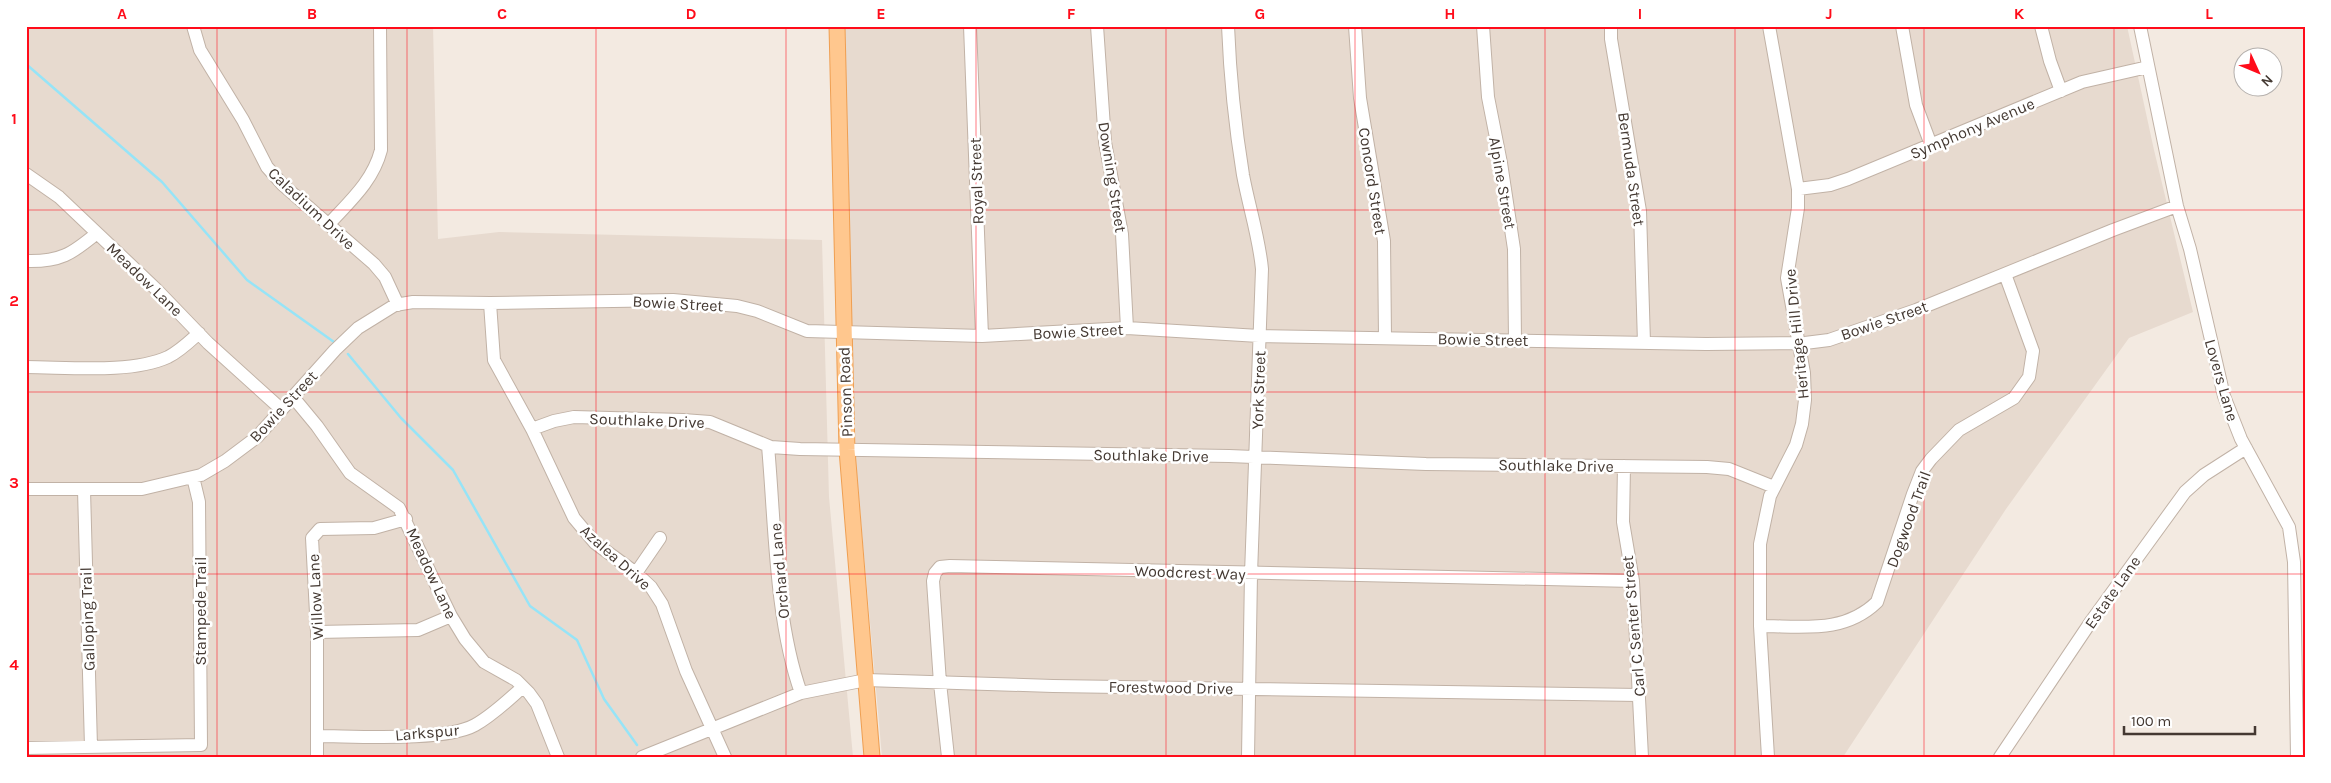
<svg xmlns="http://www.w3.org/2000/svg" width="2331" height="783" font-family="Karla,sans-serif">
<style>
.residential{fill:#e7dacf}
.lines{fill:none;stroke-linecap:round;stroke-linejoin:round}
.stream{stroke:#96e4f7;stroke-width:2.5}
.minor-casing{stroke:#c1b2a6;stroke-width:14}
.major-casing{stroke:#ef9f52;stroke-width:17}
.minor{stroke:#fff;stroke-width:12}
.major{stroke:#ffc78e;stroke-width:15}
.grid{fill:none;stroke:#ff0c1a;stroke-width:1;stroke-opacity:0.55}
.labels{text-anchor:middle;stroke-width:5;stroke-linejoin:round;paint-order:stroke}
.street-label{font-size:16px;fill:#443932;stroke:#fff}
.neatline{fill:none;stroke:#ff0c1a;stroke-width:2}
.grid-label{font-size:16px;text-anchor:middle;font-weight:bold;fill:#ff0c1a}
</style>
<rect width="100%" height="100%" fill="#f3eae1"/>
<path class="residential" d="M26 26H433L438 239 499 232 822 240 829 497 853 757H26Z
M845 26H2127L2154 150 2193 312 2129 338 2006 509 1843 757H882L857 476 851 352Z"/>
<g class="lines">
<path class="stream" d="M26 64 162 182 247 280 334 342
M348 354 401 418 453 470 530 606 577 640 604 699 637 745"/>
<defs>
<path id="minor" d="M193 26 200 50 243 120 267 167 283 185 374 264 385 277 398 305
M970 26 982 336
M1097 26 1105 142 1122 234 1127 328
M1228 26C1230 76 1235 126 1243 175 1249 207 1259 237 1262 269L1251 574 1248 757
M1355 26 1360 98 1384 241 1385 337
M1483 26 1488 97 1501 163 1514 249 1515 340
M1611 26V39L1640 211 1644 343
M1902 26 1916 105 1931 145
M2041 26 2050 61 2061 91
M2140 26 2177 206 2190 249 2224 396 2241 439 2289 527 2294 562 2297 757
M26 174 59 197 156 289 208 343 281 409
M1798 189 1830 185 1848 179 2082 82 2148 67
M329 224C350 201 373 181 381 150L380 26
M26 261C60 262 72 254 97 233
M490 303 494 360 532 429 574 518 595 543 636 573 651 587 662 604 686 671 725 757
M26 367C67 367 131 374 168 357 180 351 189 342 199 333
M293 397 317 426 350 473 399 508 451 616 465 639 484 662 516 680 529 693 537 704 558 757
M532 429 554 421 574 417 683 420 710 422 771 447 800 449 1229 456 1426 464 1707 467 1729 469 1774 487
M768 446C775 524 775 620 801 693
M1624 466 1623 522 1633 581 1642 757
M26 489H142L201 475 225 461 257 437 335 350 358 328 395 305 413 302 490 303 673 300 737 306 757 311 807 331 982 336 1127 328 1259 336 1706 344 1805 343 1829 340 1916 310 2113 230 2177 206
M84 490 91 747
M636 573 660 538
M1760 626C1803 626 1844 634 1877 602L1913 494 1922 471 1931 459 1959 430 2014 398 2029 377 2033 351 2005 274
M317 632 418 630 451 616
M317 736C355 736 444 742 475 725 493 715 508 700 523 687
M26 748 201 745 199 502 193 477
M317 757V632L312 538 320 529 374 528 406 519
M642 757 801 693 866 680 1053 686 1639 695
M948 757 940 683 933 581 935 573 940 567 950 566 1633 581
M1768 757 1760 626V544L1770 496 1796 445 1802 424 1805 400 1804 373 1787 278 1798 208V189L1769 26
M2000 757 2092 620 2185 492 2204 475 2246 448"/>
<path id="major" d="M837 26 847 450 872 757"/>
</defs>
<use href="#minor" class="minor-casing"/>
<use href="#major" class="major-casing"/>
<use href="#minor" class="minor"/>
<use href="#major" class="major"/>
</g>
<path class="grid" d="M217 26V757M407 26V757M596 26V757M786 26V757M976 26V757M1166 26V757M1355 26V757M1545 26V757M1735 26V757M1924 26V757M2114 26V757M26 210H2305M26 392H2305M26 574H2305"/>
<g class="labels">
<g class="street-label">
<text transform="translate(1972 128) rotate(-23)" y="6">Symphony Avenue</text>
<text transform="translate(1632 169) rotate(82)" y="6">Bermuda Street</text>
<text transform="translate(1113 177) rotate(81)" y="6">Downing Street</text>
<text transform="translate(976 181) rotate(-92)" y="6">Royal Street</text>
<text transform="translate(1373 181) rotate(81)" y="6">Concord Street</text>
<text transform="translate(1503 183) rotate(80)" y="6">Alpine Street</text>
<text transform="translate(312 208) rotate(43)" y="6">Caladium Drive</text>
<text transform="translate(145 279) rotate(44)" y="6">Meadow Lane</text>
<text transform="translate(678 303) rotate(3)" y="6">Bowie Street</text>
<text transform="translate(1884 320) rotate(-19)" y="6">Bowie Street</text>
<text transform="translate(1078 331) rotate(-3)" y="6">Bowie Street</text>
<text transform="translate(1796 334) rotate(-96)" y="6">Heritage Hill Drive</text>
<text transform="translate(1483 339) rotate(1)" y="6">Bowie Street</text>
<text transform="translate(2222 380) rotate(74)" y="6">Lovers Lane</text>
<text transform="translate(1258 390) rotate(-88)" y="6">York Street</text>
<text transform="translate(845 392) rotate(-92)" y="6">Pinson Road</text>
<text transform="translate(283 406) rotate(-47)" y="6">Bowie Street</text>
<text transform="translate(647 420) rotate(2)" y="6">Southlake Drive</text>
<text transform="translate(1151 455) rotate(1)" y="6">Southlake Drive</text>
<text transform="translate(1556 465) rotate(1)" y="6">Southlake Drive</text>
<text transform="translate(1908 519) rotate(-70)" y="6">Dogwood Trail</text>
<text transform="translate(616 557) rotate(42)" y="6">Azalea Drive</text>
<text transform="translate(779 571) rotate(-95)" y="6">Orchard Lane</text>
<text transform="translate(1190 572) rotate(2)" y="6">Woodcrest Way</text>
<text transform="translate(432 573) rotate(65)" y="6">Meadow Lane</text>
<text transform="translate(2112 592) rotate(-55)" y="6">Estate Lane</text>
<text transform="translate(315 597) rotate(-93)" y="6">Willow Lane</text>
<text transform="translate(200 611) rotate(-90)" y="6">Stampede Trail</text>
<text transform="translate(87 619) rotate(-92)" y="6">Galloping Trail</text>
<text transform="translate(1633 626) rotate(-95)" y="6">Carl C Senter Street</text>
<text transform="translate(1171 687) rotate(1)" y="6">Forestwood Drive</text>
<text transform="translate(427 732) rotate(-5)" y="6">Larkspur</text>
</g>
</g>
<rect width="2331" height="783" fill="none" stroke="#ffffff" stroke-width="55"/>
<g transform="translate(2258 72) rotate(134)"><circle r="24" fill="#ffffff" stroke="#b4b0ad"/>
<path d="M0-4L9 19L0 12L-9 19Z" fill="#ff0c1a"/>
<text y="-8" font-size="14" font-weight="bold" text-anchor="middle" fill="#443932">N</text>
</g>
<path d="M2124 726v8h131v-8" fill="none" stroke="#443932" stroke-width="2.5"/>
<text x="2131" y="726" font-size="15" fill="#443932" stroke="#ffffff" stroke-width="4" paint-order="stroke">100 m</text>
<rect x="28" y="28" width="2276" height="728" class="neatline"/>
<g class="grid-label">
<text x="122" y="19">A</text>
<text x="312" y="19">B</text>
<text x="502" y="19">C</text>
<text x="691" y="19">D</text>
<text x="881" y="19">E</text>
<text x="1071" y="19">F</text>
<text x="1260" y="19">G</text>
<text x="1450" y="19">H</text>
<text x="1640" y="19">I</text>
<text x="1829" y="19">J</text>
<text x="2019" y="19">K</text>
<text x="2209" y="19">L</text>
<text x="14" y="124">1</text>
<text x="14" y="306">2</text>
<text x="14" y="488">3</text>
<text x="14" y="670">4</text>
</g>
</svg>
